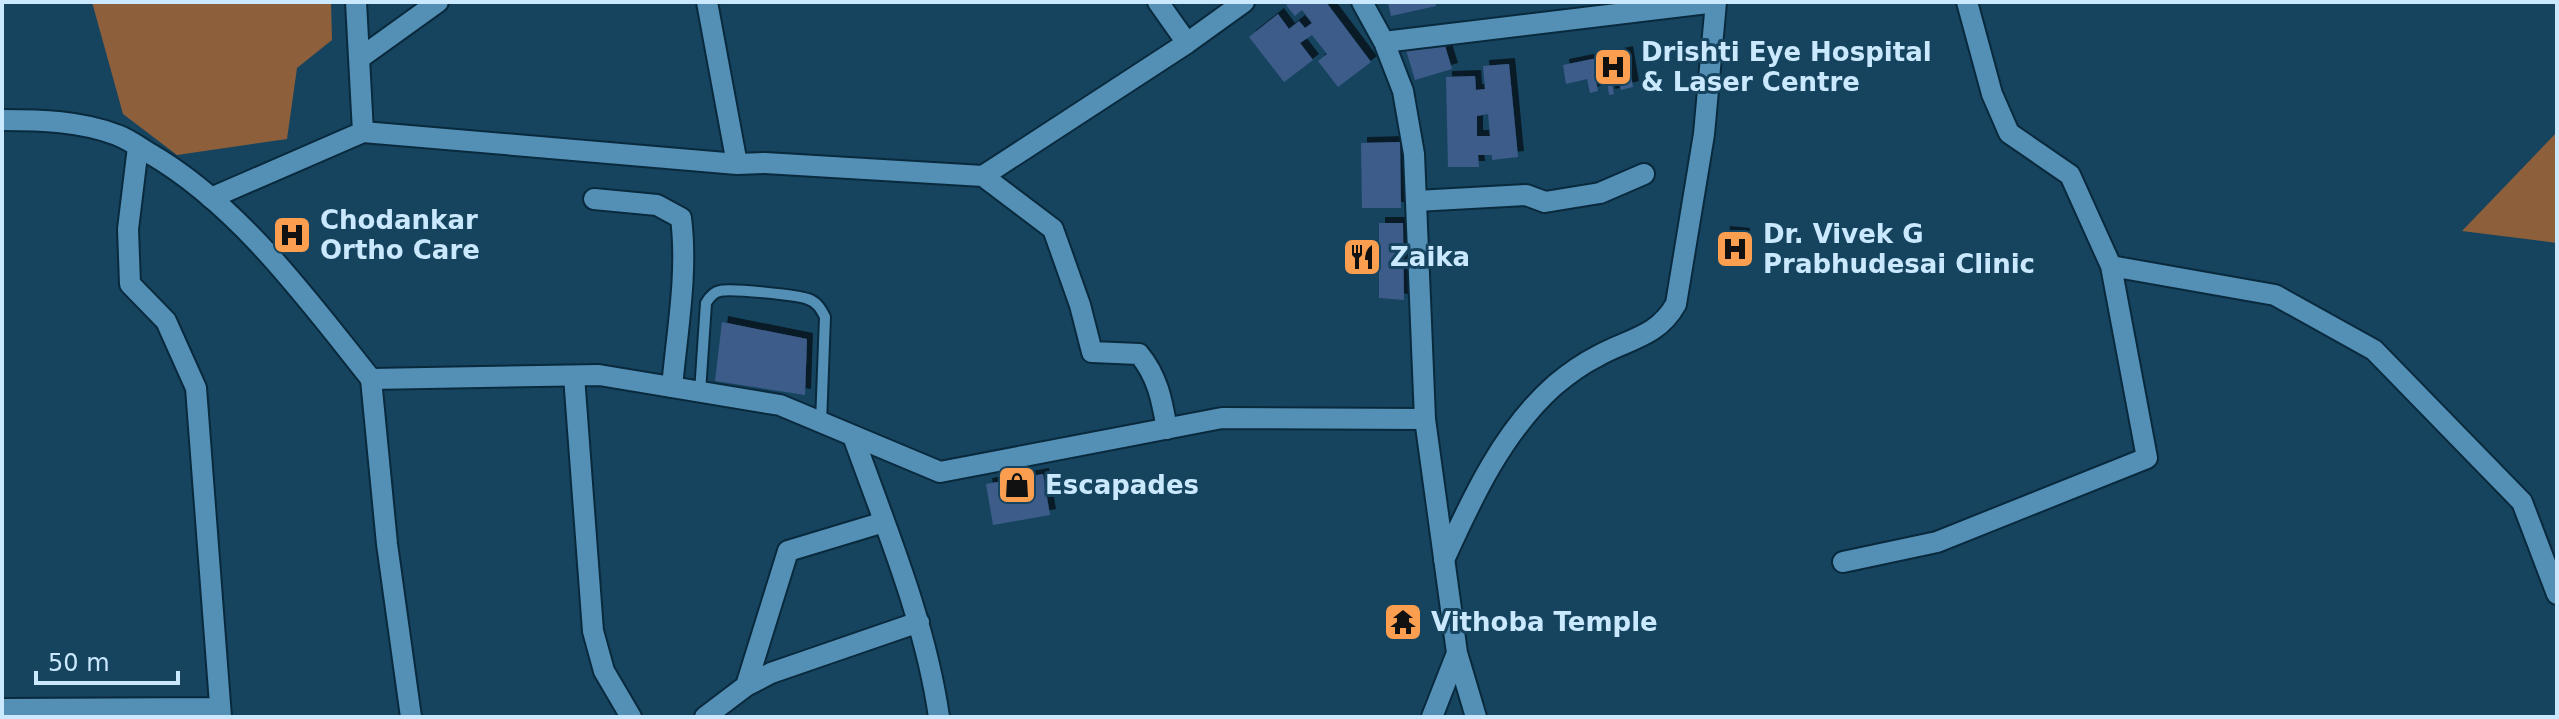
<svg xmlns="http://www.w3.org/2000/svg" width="2559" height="719" font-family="'DejaVu Sans',sans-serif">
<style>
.green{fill:#8d5f3a}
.building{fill:#3d5c8a;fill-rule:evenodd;filter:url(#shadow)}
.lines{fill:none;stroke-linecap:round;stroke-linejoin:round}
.lane-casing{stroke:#09293c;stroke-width:14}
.street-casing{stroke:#09293c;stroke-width:24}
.secondary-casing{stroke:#09293c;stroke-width:24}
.lane{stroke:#548fb5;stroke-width:10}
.street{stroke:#548fb5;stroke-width:20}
.secondary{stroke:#548fb5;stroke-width:20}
.labels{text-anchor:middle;stroke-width:6;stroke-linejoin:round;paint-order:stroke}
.poi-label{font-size:26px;font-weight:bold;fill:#cbe9fe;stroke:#16445f;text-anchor:start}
</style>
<defs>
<filter id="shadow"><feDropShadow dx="6" dy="-6" stdDeviation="0" flood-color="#0009"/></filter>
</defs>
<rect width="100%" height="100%" fill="#16445f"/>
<path class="green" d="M92 2H331L332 40 297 68 287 139 177 155 123 114Z
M2557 132V243L2462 231Z"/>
<path class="building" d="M1290 2H1326L1371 62 1338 87 1318 61 1327 54 1312 35 1300 43 1313 60 1284 82 1249 37 1278 14 1289 29 1299 21 1305 28 1312 23 1302 10 1295 16 1286 5Z
M1388 2H1435L1436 6 1391 16Z
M1443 39 1452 69 1415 80 1406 50Z
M1627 52 1633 87 1621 90 1618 79 1611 80 1614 94 1609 95 1607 79 1596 81 1598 91 1590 93 1587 79 1566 84 1563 65Z
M1509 64 1518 157 1492 160V155H1478L1479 167H1448L1446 77 1475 76 1476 90 1485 89 1483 66ZM1488 114 1490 136H1477V116Z
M1400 142 1401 208H1362L1361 143Z
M1379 223H1403L1404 300 1379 298Z
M1724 232 1744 234 1741 259 1721 256Z
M722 322 807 339 805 395 715 381Z
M1043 474 1050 515 993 525 986 484Z"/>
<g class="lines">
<defs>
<path id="lane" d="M700 392 706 303C709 298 713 292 720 291 730 288 797 295 808 299 817 302 821 309 825 317L821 423"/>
<path id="street" d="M356 2 363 132
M707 2 737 164
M1158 2 1187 43
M1967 2 1992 94 2009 133 2070 175 2111 266 2275 295 2374 350 2522 502 2557 594
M360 58 438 2
M138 147 128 229 130 284 166 321 196 388 221 717
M983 176 1053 229 1080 305 1092 352 1139 354C1158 377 1162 401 1167 429
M211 198 363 132 737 164 765 163 983 176 1187 43 1244 2
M594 199 657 205 681 218C688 273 677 332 672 387
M1416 201 1526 195 1545 202 1600 193 1644 174
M574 376 593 631 604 671 631 717
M371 379 387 544 411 717
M853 436C886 528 925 620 939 717
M1843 562 1937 542 2147 458 2111 266
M746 686 788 551 884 522
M2 709 220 708
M705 717 746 686 771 673 919 622"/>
<path id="secondary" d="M1362 2 1384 42 1403 91 1414 154 1425 419 1457 653 1476 717
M1384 42 1716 2
M2 120C40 120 81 121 117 135 128 139 139 147 149 153 238 204 308 300 371 379L599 375 780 405 940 472 1222 418 1425 419
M1444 560C1472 498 1503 431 1555 385 1567 375 1582 364 1596 357 1627 339 1657 338 1676 304L1704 134 1716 2
M1432 717 1457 653"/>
</defs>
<use href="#lane" class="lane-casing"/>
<use href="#street" class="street-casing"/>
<use href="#secondary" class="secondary-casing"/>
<use href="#lane" class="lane"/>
<use href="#street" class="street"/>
<use href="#secondary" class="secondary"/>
</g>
<defs>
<symbol id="hospital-square" viewBox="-11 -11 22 22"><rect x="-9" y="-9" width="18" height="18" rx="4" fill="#fb9e50" stroke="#16445f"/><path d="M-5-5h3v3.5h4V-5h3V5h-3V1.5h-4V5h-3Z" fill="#111"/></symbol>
<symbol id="restaurant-square" viewBox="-11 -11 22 22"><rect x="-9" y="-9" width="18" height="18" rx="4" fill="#fb9e50" stroke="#16445f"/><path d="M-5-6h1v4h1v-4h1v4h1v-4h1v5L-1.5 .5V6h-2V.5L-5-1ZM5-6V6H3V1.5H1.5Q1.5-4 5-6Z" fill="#111"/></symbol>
<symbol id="shop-square" viewBox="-11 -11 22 22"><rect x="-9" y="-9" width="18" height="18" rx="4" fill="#fb9e50" stroke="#16445f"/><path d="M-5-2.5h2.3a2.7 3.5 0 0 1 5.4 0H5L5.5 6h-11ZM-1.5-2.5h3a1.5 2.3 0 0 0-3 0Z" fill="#111"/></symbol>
<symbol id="temple-square" viewBox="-11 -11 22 22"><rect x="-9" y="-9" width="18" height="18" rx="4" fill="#fb9e50" stroke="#16445f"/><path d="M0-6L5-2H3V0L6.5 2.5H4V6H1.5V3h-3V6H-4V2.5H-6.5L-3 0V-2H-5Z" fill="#111"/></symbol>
</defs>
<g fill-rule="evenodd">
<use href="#hospital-square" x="1591" y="45" width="44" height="44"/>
<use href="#hospital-square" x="270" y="213" width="44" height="44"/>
<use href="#hospital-square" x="1713" y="227" width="44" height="44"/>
<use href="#restaurant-square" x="1340" y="235" width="44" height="44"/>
<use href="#shop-square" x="995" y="463" width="44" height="44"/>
<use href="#temple-square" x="1381" y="600" width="44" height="44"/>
</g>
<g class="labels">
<g class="poi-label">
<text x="1641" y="61">Drishti Eye Hospital<tspan x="1641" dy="30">&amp; Laser Centre</tspan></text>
<text x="320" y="229">Chodankar<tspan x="320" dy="30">Ortho Care</tspan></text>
<text x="1763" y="243">Dr. Vivek G<tspan x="1763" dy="30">Prabhudesai Clinic</tspan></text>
<text x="1390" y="266">Zaika</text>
<text x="1045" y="494">Escapades</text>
<text x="1431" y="631">Vithoba Temple</text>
</g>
</g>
<rect width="2559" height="719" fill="none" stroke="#cbe9fe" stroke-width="8"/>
<path d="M36 671v12h142v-12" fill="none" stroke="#cbe9fe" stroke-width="4"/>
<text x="48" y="671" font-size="24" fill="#cbe9fe" stroke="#16445f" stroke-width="6" paint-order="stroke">50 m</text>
</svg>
